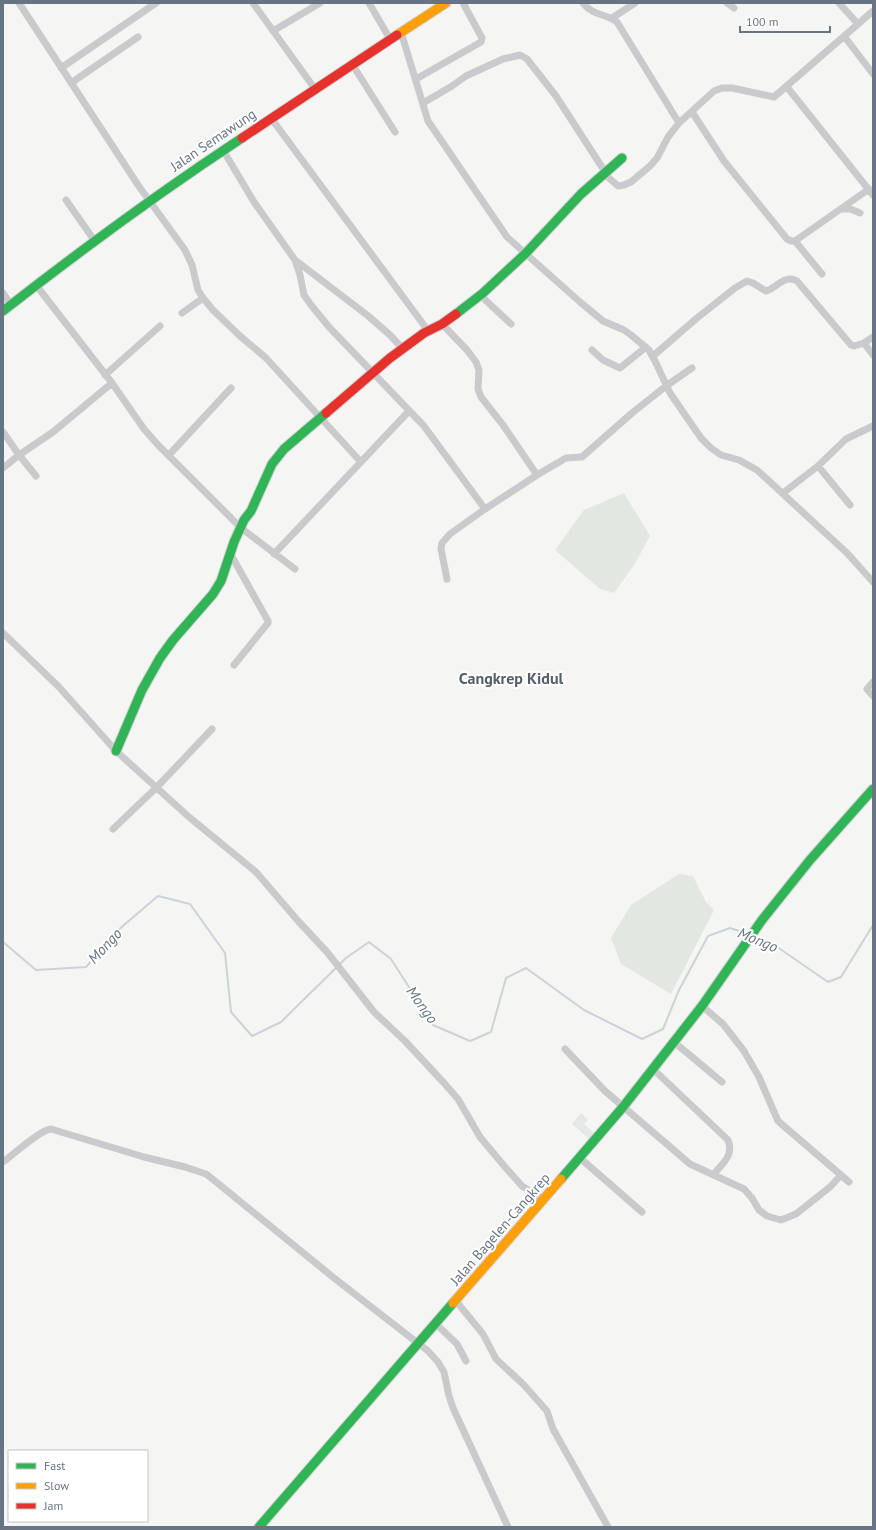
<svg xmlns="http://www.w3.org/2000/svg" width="876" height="1530" font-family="'PT Sans',sans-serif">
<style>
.built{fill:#e5e7e7}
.green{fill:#e3e7e2}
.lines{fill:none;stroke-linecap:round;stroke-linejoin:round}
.stream{stroke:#ccd2d6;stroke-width:2}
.fast-casing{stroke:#d2d3d4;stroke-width:11}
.slow-casing{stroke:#d2d3d4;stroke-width:11}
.jam-casing{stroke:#d2d3d4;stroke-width:11}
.street{stroke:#cacacc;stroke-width:7}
.fast{stroke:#30b455;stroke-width:9}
.slow{stroke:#ff9f0a;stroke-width:9}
.jam{stroke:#e5322d;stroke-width:9}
.labels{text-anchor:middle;stroke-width:4;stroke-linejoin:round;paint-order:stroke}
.street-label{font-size:14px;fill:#677483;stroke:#fff}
.water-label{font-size:15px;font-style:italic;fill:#63757f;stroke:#fff}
.quarter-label{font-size:16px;font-weight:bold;fill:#545e69;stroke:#fff}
</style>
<rect width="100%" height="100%" fill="#f5f5f4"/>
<path class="built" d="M581 1113 588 1119 584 1124 595 1134 590 1140 572 1124Z"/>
<path class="green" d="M624 493 650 536 634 565 614 593 600 589 555 550 584 510Z
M679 874 693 876 706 902 714 910 671 994 621 964 611 938 631 905Z"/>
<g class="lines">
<path class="stream" d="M754 936 770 942 828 982 841 977 873 925
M3 942 36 970 86 967 117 931 158 896 190 904 225 953 231 1012 252 1036 281 1022 346 958 369 942 391 959 433 1025 470 1041 491 1032 506 978 526 968 584 1010 642 1039 663 1029 679 990 708 936 730 928 748 934"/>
<defs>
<path id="fast" d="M3 311C81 250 160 192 242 138
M456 314 483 293 525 254 581 194 622 158
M116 751 142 690 160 658 173 640 213 594 221 581 234 542 244 520 251 511 272 464 284 449 326 413
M561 1179 623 1107 702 1006 762 920 810 860 873 789
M259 1527 453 1303"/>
<path id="slow" d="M397 35 446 3
M453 1303 561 1179"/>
<path id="jam" d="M242 138 397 35
M326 413 390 358 424 333 442 324 456 314"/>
</defs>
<use href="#fast" class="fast-casing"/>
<use href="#slow" class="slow-casing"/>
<use href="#jam" class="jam-casing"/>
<path class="street" d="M19 3 138 185 185 250 192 265 198 290 203 298 213 310 240 336 266 358 360 461
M253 3 315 89
M369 3 390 39
M583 3C593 16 605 13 617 22L679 123
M727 3 734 8
M839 3 858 24
M612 18 635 3
M273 31 320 3
M401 32 428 121 507 237 580 302 603 321 624 330 631 335 649 350 656 363 670 393 701 438 711 448 721 455 739 460 757 470 847 553 873 582
M844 36 873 74
M352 64 395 132
M61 68 156 3
M416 79 481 42 482 38 463 3
M71 83 138 37
M787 87 873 195
M423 103 452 86 466 76 503 59 520 55 527 59 556 96 609 178 618 186 624 185 631 182 650 166 657 158 668 137 679 123 714 91 722 88H732L774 97 873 11
M692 112 724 161 787 239 791 241H795L822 274
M271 118 429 332
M223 150 254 202 295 260 367 315 390 335 403 349
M66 200 94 240
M841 209H850L860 213
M795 241 869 189
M295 260 300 275 304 295 311 305 329 327 424 426 485 509
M36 285 112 383 144 429 159 446 241 528 295 569
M3 293 11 305
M480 295 511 324
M182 313 203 298
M442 324 467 350 476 362 479 370 478 389 481 397 503 425 537 475 485 509 450 534 442 543 441 549 447 579
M873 337 864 343 873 355
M592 350 603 360 620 368 646 347
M653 356 697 318 735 288 747 281 753 283 766 291C777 288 784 274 797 281L851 345 854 346 864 343
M105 375 160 326
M3 432 19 455 53 432 112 383
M169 455 231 388
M818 466 850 505
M3 468 19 455 36 476
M537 475 566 458 582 457 632 413 666 386 692 368
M783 493 818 466 846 439 873 426
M230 553 268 621V623L234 665
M274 554 409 411
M3 633 59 687 116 751 189 817 256 872 299 922 327 952 374 1012 405 1041 444 1083 458 1099 480 1137 505 1167 522 1186 543 1199
M873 682 867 689 873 696
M113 829 157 787 212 729
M702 1006 723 1024 744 1051 759 1077 778 1121 849 1182
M674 1042 722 1082
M565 1049 605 1091 690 1164 744 1189 752 1198 759 1210 767 1216 781 1220 796 1214 830 1187 841 1175
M653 1069 728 1140C734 1155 723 1163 714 1174
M580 1158 642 1212
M3 1162C14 1154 40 1130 51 1129L144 1157 185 1167 206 1174 215 1181 334 1278 428 1351 438 1362 444 1372 449 1396 453 1408 508 1527
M456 1301 483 1334 496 1359 523 1384 547 1411 553 1429 608 1527
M436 1324 457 1344 466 1361"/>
<use href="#fast" class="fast"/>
<use href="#slow" class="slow"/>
<use href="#jam" class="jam"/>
</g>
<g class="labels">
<g class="street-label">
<text transform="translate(213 140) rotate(-34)" y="5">Jalan Semawung</text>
<text transform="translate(500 1229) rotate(-49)" y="5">Jalan Bagelen-Cangkrep</text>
</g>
<g class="water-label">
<text transform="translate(758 940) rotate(23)" y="5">Mongo</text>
<text transform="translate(105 946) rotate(-47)" y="5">Mongo</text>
<text transform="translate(422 1005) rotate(54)" y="5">Mongo</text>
</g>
<g class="quarter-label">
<text x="511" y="684">Cangkrep Kidul</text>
</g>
</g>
<rect width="876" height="1530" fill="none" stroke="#677483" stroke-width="8"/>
<rect x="8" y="1450" width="140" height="72" fill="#ffffff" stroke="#c2c7cd"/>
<rect x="16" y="1463" width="20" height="6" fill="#30b455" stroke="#c2c7cd"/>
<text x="44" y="1470" font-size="12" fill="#677483">Fast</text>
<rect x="16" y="1483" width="20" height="6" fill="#ff9f0a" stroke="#c2c7cd"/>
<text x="44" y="1490" font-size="12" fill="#677483">Slow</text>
<rect x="16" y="1503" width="20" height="6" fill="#e5322d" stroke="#c2c7cd"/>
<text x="44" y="1510" font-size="12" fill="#677483">Jam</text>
<path d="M740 26v6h90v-6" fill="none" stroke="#677483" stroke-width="2"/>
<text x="746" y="26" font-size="12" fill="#677483" stroke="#ffffff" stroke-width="3" paint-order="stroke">100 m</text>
</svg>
